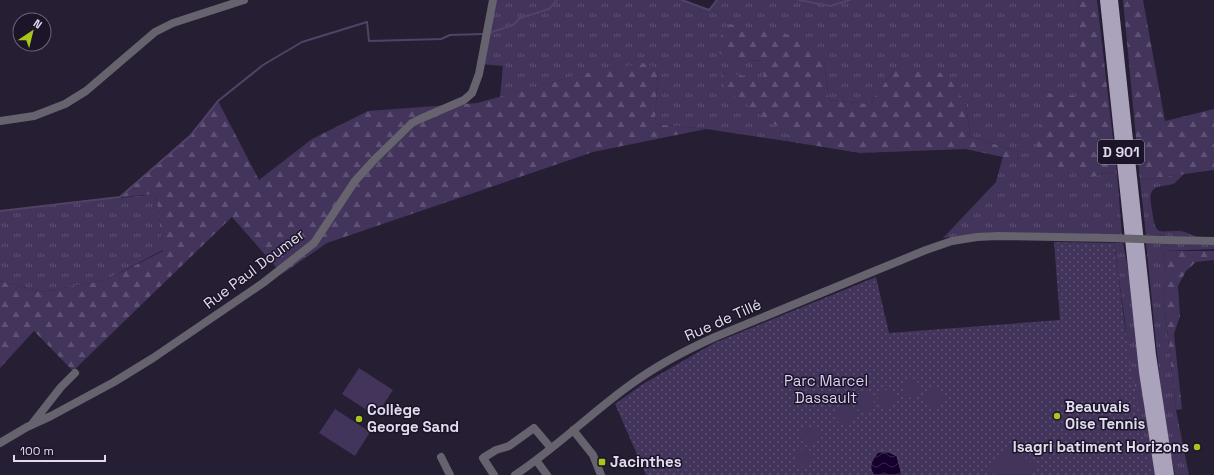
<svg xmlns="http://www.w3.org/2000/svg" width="1214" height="475" font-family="'Space Grotesk',sans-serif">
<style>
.grass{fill:url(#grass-tufts)}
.forest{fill:url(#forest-firs)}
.park{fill:url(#park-dots)}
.garden{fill:#43345b}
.water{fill:url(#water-waves);stroke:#534267}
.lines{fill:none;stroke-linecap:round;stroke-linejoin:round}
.stream{stroke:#534267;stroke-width:2}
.minor{stroke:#66636e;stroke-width:8}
.major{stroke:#aba3bb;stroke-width:10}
.minor-bridge{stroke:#66636e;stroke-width:8}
.poi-dot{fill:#a9c71b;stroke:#1c1429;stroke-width:1.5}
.labels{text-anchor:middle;stroke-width:3;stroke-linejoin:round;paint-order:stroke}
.shield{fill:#1c1429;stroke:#a6a0b1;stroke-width:1}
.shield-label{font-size:14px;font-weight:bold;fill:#e1dceb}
.street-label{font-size:15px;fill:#e1dceb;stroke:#1c1429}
.park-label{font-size:15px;fill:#dbd0f2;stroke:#1c1429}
.poi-label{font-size:15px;font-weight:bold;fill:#e1dceb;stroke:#1c1429;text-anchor:start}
</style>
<defs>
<pattern id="grass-tufts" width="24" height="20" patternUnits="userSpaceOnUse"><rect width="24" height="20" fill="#43345b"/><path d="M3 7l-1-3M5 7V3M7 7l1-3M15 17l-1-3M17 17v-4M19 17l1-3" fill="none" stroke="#5e5173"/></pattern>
<pattern id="forest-firs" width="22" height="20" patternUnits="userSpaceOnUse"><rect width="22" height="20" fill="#43345b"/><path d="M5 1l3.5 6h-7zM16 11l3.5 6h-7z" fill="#5e5173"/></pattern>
<pattern id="park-dots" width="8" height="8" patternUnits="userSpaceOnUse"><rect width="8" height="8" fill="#43345b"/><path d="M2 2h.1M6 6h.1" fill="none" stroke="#5e5173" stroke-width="1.8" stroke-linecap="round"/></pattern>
<pattern id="water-waves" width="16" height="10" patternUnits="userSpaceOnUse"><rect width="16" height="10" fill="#16002e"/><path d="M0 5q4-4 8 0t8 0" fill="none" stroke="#38254c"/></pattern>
</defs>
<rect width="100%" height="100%" fill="#261e33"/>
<path class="grass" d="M496 0H682L709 10 717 0H1078L1089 178 1110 172 1117 173 1122 235 993 232 943 238 996 182 1003 156 1017 160 1019 152 970 136 966 105 893 71 870 104 829 100 824 62 728 59 763 61 764 79 721 73 770 122 789 133 786 141 706 129 655 124 658 68 582 74 500 97 503 66 482 64Z
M1184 174C1181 177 1178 180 1175 183 1168 187 1157 184 1152 191 1149 196 1151 204 1152 210 1156 236 1156 231 1179 231 1185 231 1191 235 1197 237L1146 235 1140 180Z
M156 194 163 250 106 280 42 292 0 281V211Z
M1114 243H1123L1129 274 1148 433 1157 475H1145L1130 380 1125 322Z
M1146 243 1214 245V249L1163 251 1167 279 1163 293 1176 410 1189 475H1175L1164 421Z"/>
<path class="forest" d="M1078 0H1097L1117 173 1110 172 1089 178 1035 158 1046 93 1083 97Z
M1123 0H1143L1165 121 1214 109V170L1140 180Z
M729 24 794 36 824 62 829 100 870 104 893 71 947 73 966 105 970 136 1019 152 1017 160 965 149 860 153 786 141 789 133 770 122 725 89 721 73 764 78 762 61 728 59 713 48Z
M644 63 658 68 655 124 706 129 593 152 327 243 282 274 232 217 73 371 34 331 0 368V281L42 292 106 280 163 251 156 194 120 197 190 136 218 101 259 180 312 139 368 111 477 103 582 74Z
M1163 251H1214V260L1196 262 1186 271 1178 286 1180 316 1174 334 1182 409 1176 410 1163 293 1167 279Z"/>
<path class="park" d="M1054 242 1114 243 1129 357 1152 475H646L615 404 643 384 714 343 876 277 889 333 1060 320Z"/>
<path class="garden" d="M359 368 393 390 376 416 342 394Z
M903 389a9 9 0 1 1 18 0a9 9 0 1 1-18 0Z
M923 398a10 10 0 1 1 20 0a10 10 0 1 1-20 0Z
M878 399a9 9 0 1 1 18 0a9 9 0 1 1-18 0Z
M854 402a10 10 0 1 1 20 0a10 10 0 1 1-20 0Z
M835 415a10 10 0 1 1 20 0a10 10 0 1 1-20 0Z
M335 409 370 432 355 456 319 433Z
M801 437a9 9 0 1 1 18 0a9 9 0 1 1-18 0Z
M1011 445 1036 467 1029 475H995L989 470Z
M796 458a9 9 0 1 1 18 0a9 9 0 1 1-18 0Z"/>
<path class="water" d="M878 452H889L897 456 902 475H874C867 466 873 459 878 452Z"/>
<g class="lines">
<path class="stream" d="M682 0 709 10 717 0
M799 0 830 6 850 0
M489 33 513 25 520 18 549 9 557 0
M0 211 120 197 190 136 218 101 263 65 302 42 367 22 369 41 441 39 450 35 483 34"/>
<path class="minor" d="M0 121 34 116 65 104 86 91 155 32 173 23 244 0
M1167 240 1214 241
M32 424 61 387 75 373
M573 430 593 455 601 475
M0 443 27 427 51 416 114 382 153 358 263 283 314 243 355 181 375 159 412 123 420 119 464 100 472 93 479 74 493 0
M441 457 450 475
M536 460 547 475
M494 475 483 458 496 450 509 446 534 428 551 448
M515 475C556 448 591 413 630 385 656 366 686 350 715 337L860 277 926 250 952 241 977 237 997 236 1111 238"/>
<path class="major" d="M1105 0 1144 372 1160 475
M1113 0 1151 355 1169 475"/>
<path class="minor-bridge" d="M1111 238 1167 240"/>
</g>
<g class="poi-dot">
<circle cx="1057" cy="416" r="4"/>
<circle cx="359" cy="419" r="4"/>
<circle cx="1197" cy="447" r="4"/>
<rect x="598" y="458" width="8" height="8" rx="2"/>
</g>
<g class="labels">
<rect class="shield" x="1098" y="140" width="46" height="24" rx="3"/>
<g class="shield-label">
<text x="1121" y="157">D 901</text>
</g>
<g class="street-label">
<text transform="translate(254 269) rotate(-37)" y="5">Rue Paul Doumer</text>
<text transform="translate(723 320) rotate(-24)" y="5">Rue de Tillé</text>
</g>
<g class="park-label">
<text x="826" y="386">Parc Marcel<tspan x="826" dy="17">Dassault</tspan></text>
</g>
<g class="poi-label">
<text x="1065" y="412">Beauvais<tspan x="1065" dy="17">Oise Tennis</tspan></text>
<text x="367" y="415">Collège<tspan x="367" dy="17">George Sand</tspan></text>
<text x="1189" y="452" text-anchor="end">Isagri batiment Horizons</text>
<text x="610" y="467">Jacinthes</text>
</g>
</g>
<g transform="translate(32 32) rotate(35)"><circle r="19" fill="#1c1429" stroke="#6b6477"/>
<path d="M0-3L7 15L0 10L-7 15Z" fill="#a9c71b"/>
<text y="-6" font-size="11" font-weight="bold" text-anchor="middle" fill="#e1dceb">N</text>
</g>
<path d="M14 455v6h91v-6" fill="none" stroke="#e1dceb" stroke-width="2"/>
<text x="20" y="455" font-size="12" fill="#e1dceb" stroke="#1c1429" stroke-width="3" paint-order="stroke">100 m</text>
</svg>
